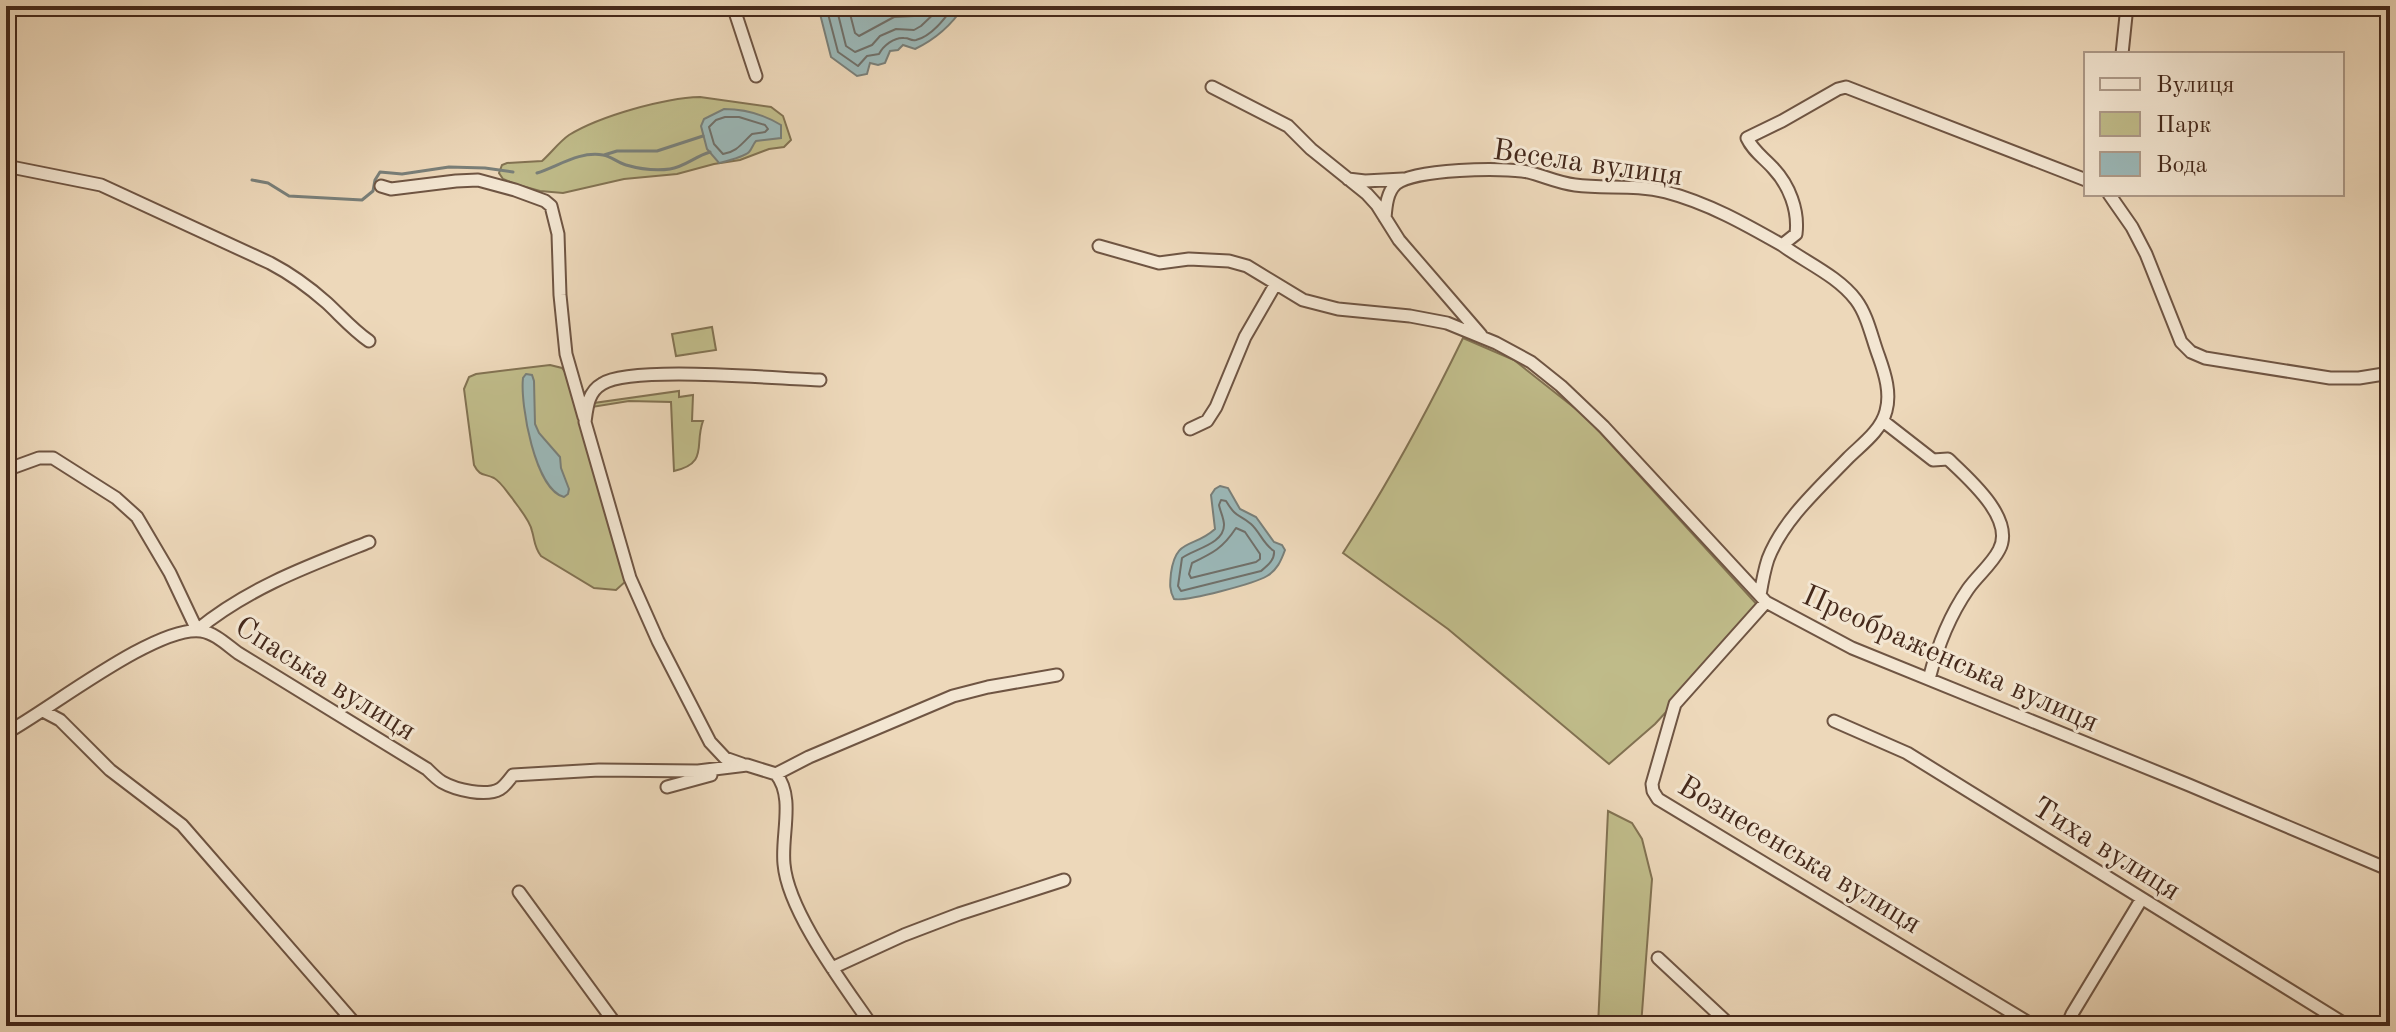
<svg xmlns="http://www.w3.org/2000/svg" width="2396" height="1032" font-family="'Old Standard TT',serif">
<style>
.green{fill:#c0bc8a;stroke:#827252;stroke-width:2}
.water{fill:#9bb8b8;stroke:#797f79;stroke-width:2}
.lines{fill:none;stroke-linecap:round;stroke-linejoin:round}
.shore{stroke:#70706a;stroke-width:2}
.stream{stroke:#797f79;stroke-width:3}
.minor-casing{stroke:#6f5543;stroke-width:15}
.minor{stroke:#f3e6d2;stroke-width:11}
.labels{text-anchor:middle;stroke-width:6;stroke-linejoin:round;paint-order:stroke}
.street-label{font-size:30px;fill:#45291b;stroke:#f3e6d2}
</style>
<rect width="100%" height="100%" fill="#edd8ba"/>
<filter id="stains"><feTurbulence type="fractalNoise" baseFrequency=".0025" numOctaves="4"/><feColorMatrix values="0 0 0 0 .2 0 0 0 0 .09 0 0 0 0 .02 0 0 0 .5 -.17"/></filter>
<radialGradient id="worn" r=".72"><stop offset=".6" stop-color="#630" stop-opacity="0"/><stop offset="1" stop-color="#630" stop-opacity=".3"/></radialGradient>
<path class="green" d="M700 97 771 107 783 116 791 140 784 147 769 149 740 160 714 164 677 174 624 179 563 193 540 191 515 184 503 179 499 173 502 165 507 163 542 161C551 153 559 142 569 135 600 116 664 98 700 97Z
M712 327 716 350 676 356 672 334Z
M1463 338 1514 360 1586 417 1761 609 1655 724 1609 764 1448 629 1343 553C1388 484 1427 412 1463 338Z
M550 365 562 368 565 372 626 581 616 590 594 588 541 556C534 547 535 541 532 531 530 520 518 507 512 498 507 492 501 482 494 478 484 473 480 477 474 465L464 389 469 377 476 374Z
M679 391V397L693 395 692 421H703C694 445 709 463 674 471L671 402 629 401 592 407 594 403Z
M1608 811 1632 823 1642 839 1652 879 1641 1026H1598Z"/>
<path class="water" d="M818 6H964C951 26 936 39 915 49L903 45 898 50 890 51 885 63 878 65 870 63 867 74 857 76 831 57Z
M724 109C744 109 763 114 781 125V138L756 141C753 144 752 149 749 152 744 157 727 161 719 163L707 149 701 126 704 119Z
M526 374 532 375 534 381 535 424 539 433 560 457 561 468 569 489 568 494 564 497C535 490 520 404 523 378Z
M1220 486 1228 488 1240 509 1256 517 1274 542 1282 545 1285 550C1281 561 1277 570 1267 576 1256 583 1186 602 1174 599 1169 590 1170 583 1171 573 1176 537 1193 549 1215 529L1211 495 1215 489Z"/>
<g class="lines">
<path class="shore" d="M826 6 838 52 858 66 867 56 879 54C883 46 894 37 904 38 911 38 909 41 916 40 932 36 945 18 954 6
M836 6 846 46 855 52 872 45 880 36 896 29 914 30 921 26 942 6
M848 6 855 33 859 36 894 17 914 16 926 6
M725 117H739L765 125 768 129 765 132 752 134C742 143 737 152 723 154L714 144 709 127 716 120Z
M1221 500 1226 501C1237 519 1238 513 1251 524 1260 532 1263 544 1274 551 1275 560 1267 566 1261 571L1181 591 1178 586 1182 558C1194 549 1224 544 1224 525 1224 518 1220 511 1219 505Z
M1236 528 1245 532 1260 554V559L1256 562 1191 578 1189 574 1192 563C1213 553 1223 548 1236 528Z"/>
<path class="stream" d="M604 155 617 151H657L703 136
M537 173C559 166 579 151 603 155 611 156 618 163 626 165 640 169 656 171 670 169 684 167 696 156 710 152
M252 180 268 183 289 196 362 200 373 191 375 180 380 172 402 174 449 167 485 168 513 172"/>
<defs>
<path id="minor" d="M733 6 756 76
M2122 54 2127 6
M1212 87 1288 126 1311 149 1367 194 1377 205 1399 240 1481 335
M6 166 101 185 270 263C291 274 309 287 327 303 341 316 353 330 369 341
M1348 179 1365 181 1403 179
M381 186 391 189 456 181 478 180 515 190 545 201 551 206 558 234 560 295 566 354 584 417
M2109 194 2132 227 2146 254 2181 342 2191 352 2205 358 2330 378H2359L2390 373
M1385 218C1386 206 1387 192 1396 184 1413 169 1504 167 1528 172 1544 176 1558 183 1575 185 1605 189 1635 184 1666 192 1708 203 1745 224 1782 245L1796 234C1799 210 1789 185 1773 168 1763 157 1753 151 1747 138L1782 121 1838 89 1846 87 2086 180
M1099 246 1159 263 1189 259 1229 261 1247 266 1303 300 1338 309 1410 316 1447 323 1496 343 1531 362 1561 386 1604 427 1766 602 1852 648 2189 785 2390 870
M1883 421 1933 460 1948 459C1968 478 2016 519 1999 550 1992 564 1977 576 1968 589 1950 615 1937 648 1929 679
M1190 429 1207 421 1216 407 1245 337 1275 285
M6 470 39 458H53L116 498 137 517 170 573 197 630C248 588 308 566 369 542
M1760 595C1762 583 1764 571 1768 559 1783 520 1819 488 1848 458 1861 445 1881 431 1886 411 1891 393 1885 374 1879 357 1872 339 1868 316 1856 300 1838 276 1805 262 1782 245
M1766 602 1675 704 1652 784 1653 791 1658 799 2034 1026
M43 711 60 720 110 770 182 825 357 1026
M1834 721 1907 753 2348 1026
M6 733C49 710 156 625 201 631 215 633 227 645 238 653L427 769C432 774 437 779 442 782 456 790 486 797 500 789 505 786 509 780 513 775L599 770 698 771 747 765 776 774 809 757 953 696 988 687 1057 675
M742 764 725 758 710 742 658 641 630 578 585 422C587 407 588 392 602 384 631 365 779 379 820 380
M776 774C795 797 781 835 784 864 788 912 844 985 872 1026
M667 787 711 775
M519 892 617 1026
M1658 958 1731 1026
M832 968 904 935 959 914 1064 880
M2067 1026 2072 1014 2141 900"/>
</defs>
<use href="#minor" class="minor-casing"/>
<use href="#minor" class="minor"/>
</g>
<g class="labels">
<g class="street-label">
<text transform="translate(1588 162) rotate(8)" y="10">Весела вулиця</text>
<text transform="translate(1951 658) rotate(24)" y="10">Преображенська вулиця</text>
<text transform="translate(326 678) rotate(32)" y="10">Спаська вулиця</text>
<text transform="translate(2107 848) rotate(32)" y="10">Тиха вулиця</text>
<text transform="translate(1800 854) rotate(31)" y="10">Вознесенська вулиця</text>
</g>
</g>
<rect width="2396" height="1032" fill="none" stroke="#edd8ba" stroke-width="32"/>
<rect x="8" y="8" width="2380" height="1016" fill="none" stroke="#45291b" stroke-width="4"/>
<rect x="16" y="16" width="2364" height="1000" fill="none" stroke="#45291b" stroke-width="2"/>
<rect x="2084" y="52" width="260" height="144" fill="#f3e6d2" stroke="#ad9a89" stroke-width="2"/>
<rect x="2100" y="78" width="40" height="12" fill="#f3e6d2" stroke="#ad9a89" stroke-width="2"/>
<text x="2156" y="92" font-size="24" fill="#45291b">Вулиця</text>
<rect x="2100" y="112" width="40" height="24" fill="#c0bc8a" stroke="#ad9a89" stroke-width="2"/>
<text x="2156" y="132" font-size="24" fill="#45291b">Парк</text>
<rect x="2100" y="152" width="40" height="24" fill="#9bb8b8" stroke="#ad9a89" stroke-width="2"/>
<text x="2156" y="172" font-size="24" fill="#45291b">Вода</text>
<rect width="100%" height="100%" filter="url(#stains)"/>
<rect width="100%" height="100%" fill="url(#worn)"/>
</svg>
